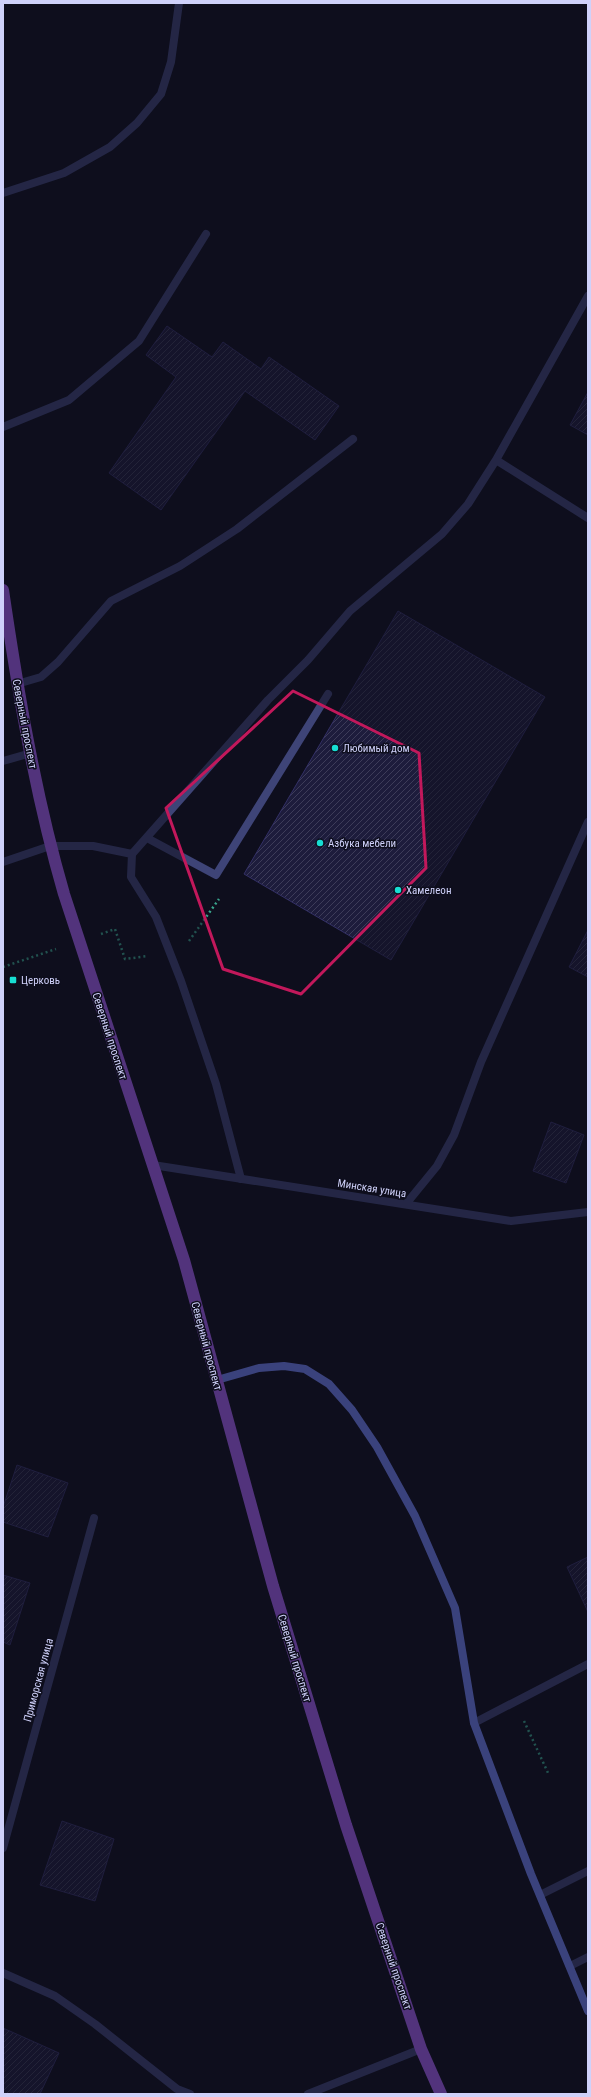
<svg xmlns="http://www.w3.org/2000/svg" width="591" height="2097" font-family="'Roboto Condensed',sans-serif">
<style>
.building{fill:url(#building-hatch);stroke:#333066}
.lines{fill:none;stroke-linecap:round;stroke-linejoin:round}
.path{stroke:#39a48d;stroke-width:2.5;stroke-dasharray:2 3;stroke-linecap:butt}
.lane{stroke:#3e4477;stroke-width:8}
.street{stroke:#3e4477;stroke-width:8}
.secondary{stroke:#7081f0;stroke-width:8}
.primary{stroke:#a461ef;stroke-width:12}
.marked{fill:none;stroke:#c2185b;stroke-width:3;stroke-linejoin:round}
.poi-dot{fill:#17ded3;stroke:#0e0e1d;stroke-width:1.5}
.labels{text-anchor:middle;stroke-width:3;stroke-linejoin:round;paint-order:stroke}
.street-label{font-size:11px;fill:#cfd1fa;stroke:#0e0e1d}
.poi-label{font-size:11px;fill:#cfd1fa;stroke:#0e0e1d;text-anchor:start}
</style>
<defs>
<pattern id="building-hatch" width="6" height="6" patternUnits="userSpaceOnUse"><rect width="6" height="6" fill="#1d1c3c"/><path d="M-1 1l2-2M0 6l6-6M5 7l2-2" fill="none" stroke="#3d3c59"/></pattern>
</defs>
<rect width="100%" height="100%" fill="#0e0e1d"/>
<path class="building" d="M167 326 212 357 223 342 261 369 269 357 339 406 315 440 245 391 161 510 109 473 176 377 146 355Z
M588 392V435L570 425Z
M398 611 545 697 391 960 244 874Z
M588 930V977L569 967Z
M551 1122 584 1135 566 1183 533 1171Z
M17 1465 68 1483 48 1537 3 1522V1507Z
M588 1557V1612L567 1567Z
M3 1575 30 1583 10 1645 3 1642Z
M62 1821 114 1839 95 1901 40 1885Z
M3 2028 59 2053 40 2094H3Z"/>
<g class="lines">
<path class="path" d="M101 934 115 929 125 959 148 956
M189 941 219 899
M3 967 56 949
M524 1721 549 1775"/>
<path class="lane" d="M3 193 64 173 110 147 137 123 161 94 171 62 179 3
M3 427 69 400 139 341 206 234
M496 460 588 518
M17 684 41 677 58 662 111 601 180 566 237 529 353 439
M147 838 216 875 328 694
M50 846H93L132 854
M241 1179 216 1084 181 981 156 917 131 877 132 854 268 700 308 660 350 611 442 534 468 504 496 460 588 296
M406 1204 437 1166 454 1135 481 1062 588 822
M474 1723 588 1664
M570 1966 588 1957"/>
<path class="street" d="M3 761 31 753
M3 862 50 846
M153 1165 511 1221 588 1212
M3 1848 94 1518
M540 1895 588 1871
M3 1973 55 1996 95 2024 177 2089 190 2094
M308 2094 421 2049"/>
<path class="secondary" d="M217 1380 259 1368 284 1366 305 1369 329 1384 352 1410 377 1447 415 1516 455 1608 474 1723 531 1874 588 2011"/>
<path class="primary" d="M3 590C18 692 35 794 64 894L184 1260 273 1586 346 1825 421 2049 441 2094"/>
</g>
<path d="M0 0H591V2097H0ZM293 691 419 753 426 868 301 994 223 969 166 808Z" fill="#0e0e1d" fill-opacity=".55" fill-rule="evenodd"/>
<path class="marked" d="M293 691 419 753 426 868 301 994 223 969 166 808Z"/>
<g class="poi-dot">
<circle cx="335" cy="748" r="4"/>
<circle cx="320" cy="843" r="4"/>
<circle cx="398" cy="890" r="4"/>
<rect x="9" y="976" width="8" height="8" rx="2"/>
</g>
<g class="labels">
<g class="street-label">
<text transform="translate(25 724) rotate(79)" y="4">Северный проспект</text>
<text transform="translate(110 1036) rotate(72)" y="4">Северный проспект</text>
<text transform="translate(372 1188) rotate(9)" y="4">Минская улица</text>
<text transform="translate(207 1346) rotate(75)" y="4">Северный проспект</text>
<text transform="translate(295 1658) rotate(73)" y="4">Северный проспект</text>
<text transform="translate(38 1680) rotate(-75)" y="4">Приморская улица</text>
<text transform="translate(394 1966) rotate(71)" y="4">Северный проспект</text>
</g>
<g class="poi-label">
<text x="343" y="752">Любимый дом</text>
<text x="328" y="847">Азбука мебели</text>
<text x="406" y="894">Хамелеон</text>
<text x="21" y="984">Церковь</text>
</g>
</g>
<rect width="591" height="2097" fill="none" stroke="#cfd1fa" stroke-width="8"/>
</svg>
